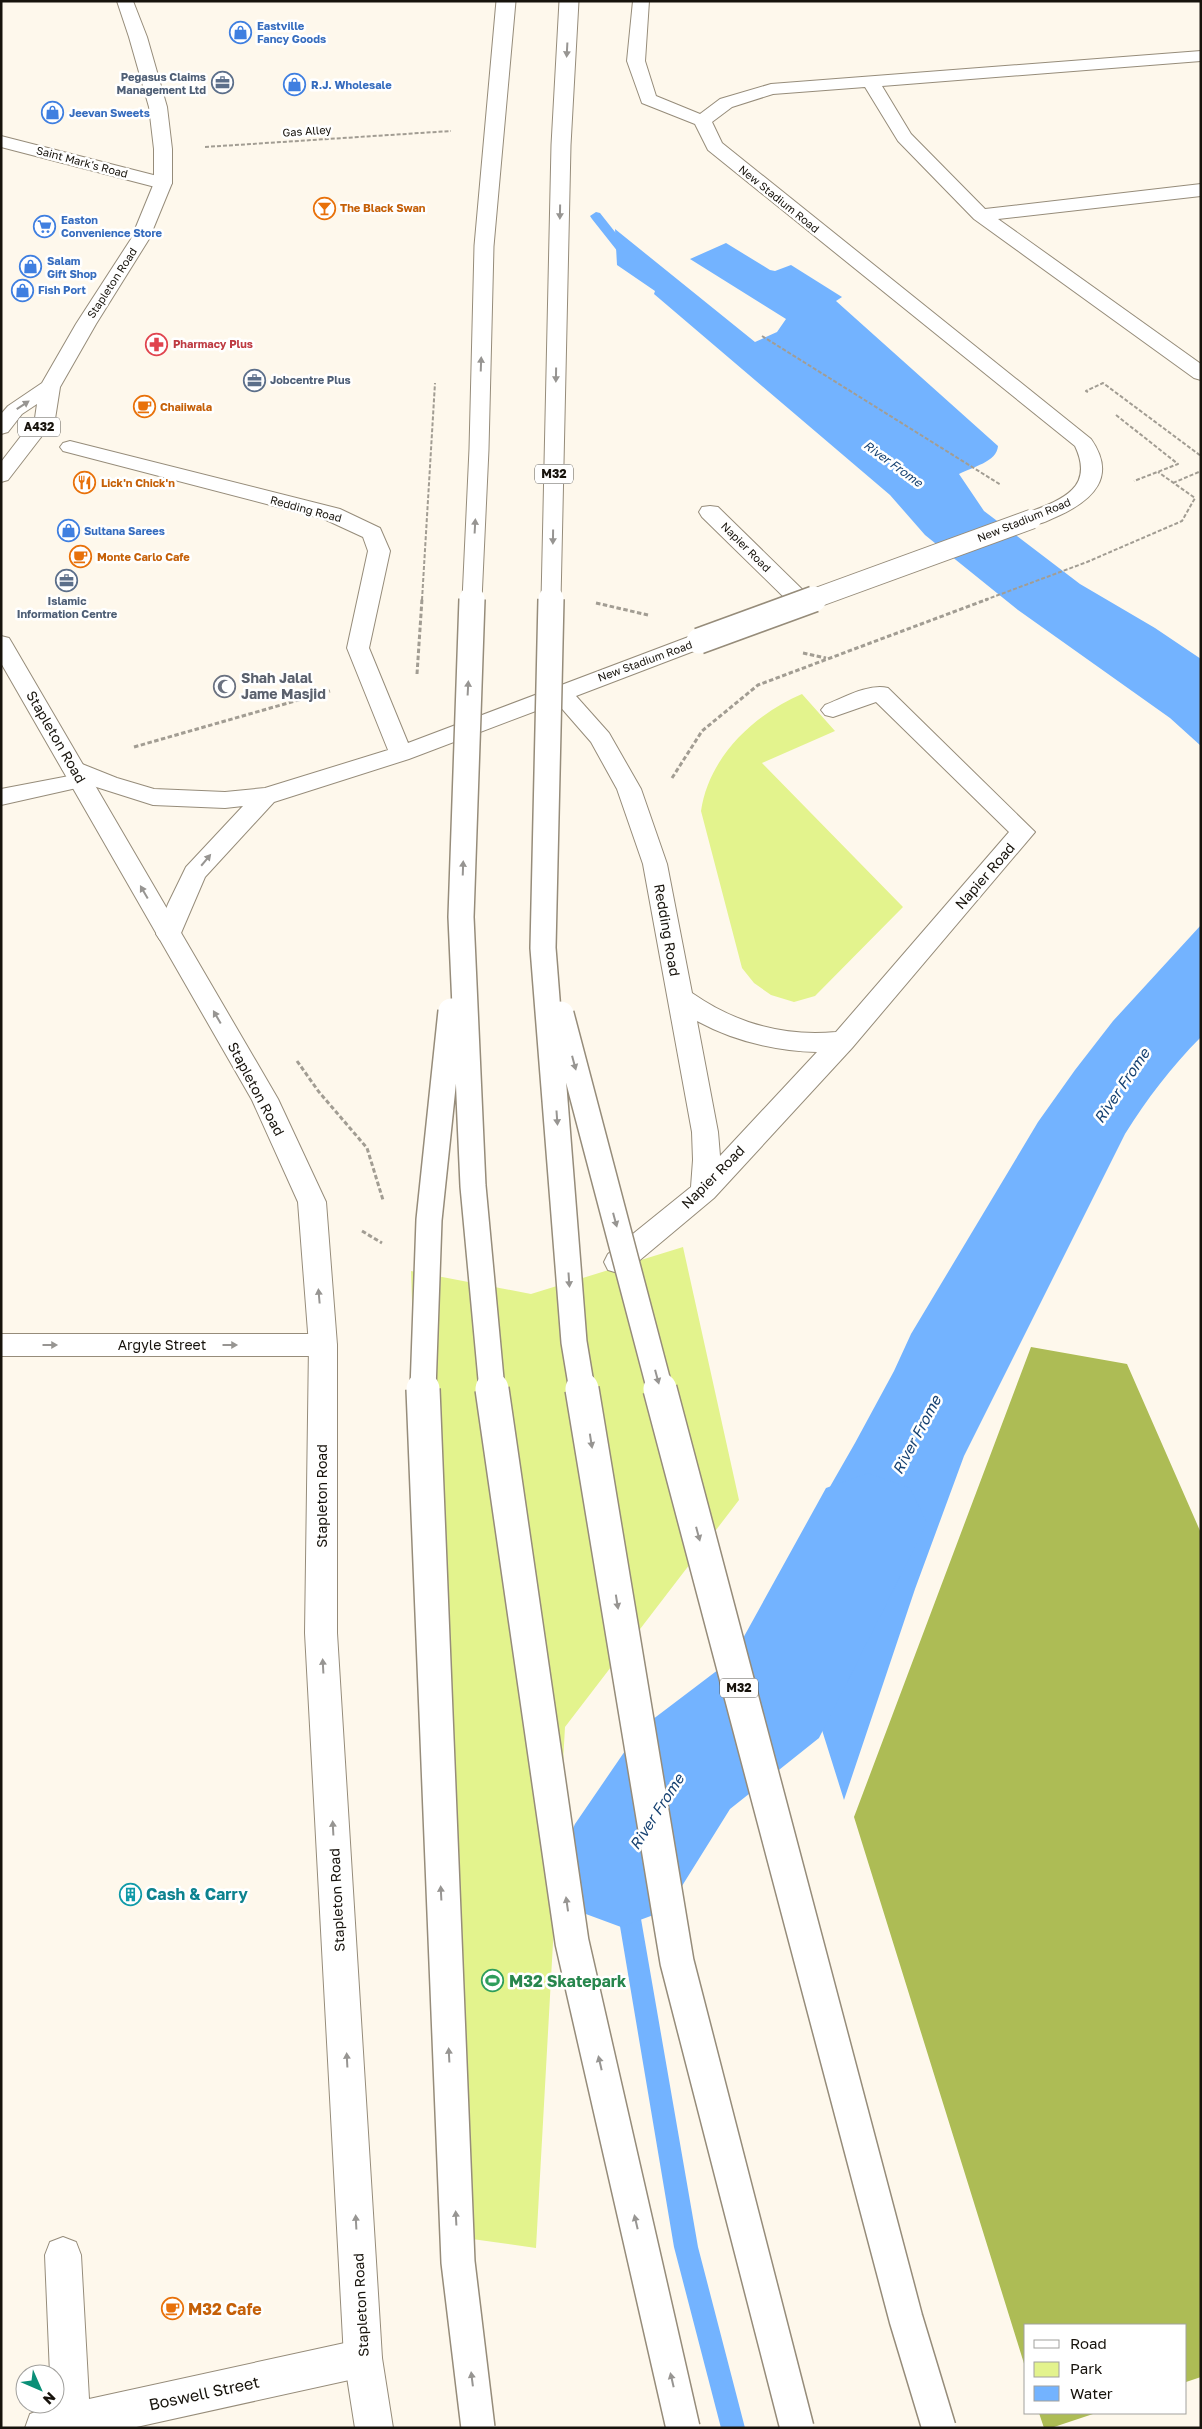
<svg xmlns="http://www.w3.org/2000/svg" width="1202" height="2429" font-family="'Golos Text',sans-serif">
<style>
.green{fill:#e3f38d}
.forest{fill:#adbc55}
.water{fill:#73b3ff}
.lines{fill:none;stroke-linecap:round;stroke-linejoin:round}
.stream{fill:#73b3ff;fill-rule:evenodd}
.river{fill:#73b3ff;fill-rule:evenodd}
.minor-casing{stroke:#968c7a;stroke-width:2}
.major-casing{stroke:#968c7a;stroke-width:2}
.path-far1{stroke:#a29d93;stroke-width:2;stroke-dasharray:4 2;stroke-linecap:butt}
.path{stroke:#a29d93;stroke-width:3;stroke-dasharray:4.5 2.5;stroke-linecap:butt}
.minor{fill:#fff;fill-rule:evenodd}
.major{fill:#fff;fill-rule:evenodd}
.minor-bridge-far1-casing{stroke:#968c7a;stroke-width:21;stroke-linecap:butt}
.minor-bridge-casing{stroke:#968c7a;stroke-width:28;stroke-linecap:butt}
.highway-bridge-far2-casing{stroke:#968c7a;stroke-width:21;stroke-linecap:butt}
.highway-bridge-far1-casing{stroke:#968c7a;stroke-width:28;stroke-linecap:butt}
.highway-bridge-casing{stroke:#968c7a;stroke-width:36;stroke-linecap:butt}
.minor-bridge-far1{stroke:#fff;stroke-width:19}
.minor-bridge{stroke:#fff;stroke-width:25}
.highway-bridge-far2{stroke:#fff;stroke-width:19}
.highway-bridge-far1{stroke:#fff;stroke-width:25}
.highway-bridge{stroke:#fff;stroke-width:33}
.oneway{fill:#979592}
.labels{text-anchor:middle;stroke-width:5;stroke-linejoin:round;paint-order:stroke}
.far-shop-label{font-size:11px;font-weight:bold;fill:#366cbe;stroke:#fff;text-anchor:start}
.far-service-label{font-size:11px;font-weight:bold;fill:#4e5e75;stroke:#fff;text-anchor:end}
.far-street-label{font-size:11px;fill:#17130c;stroke:#fff}
.far-food-label{font-size:11px;font-weight:bold;fill:#c56008;stroke:#fff;text-anchor:start}
.far-health-label{font-size:11px;font-weight:bold;fill:#be3a42;stroke:#fff;text-anchor:start}
.shield{fill:#fff;stroke:#5d5a55;stroke-width:1}
.shield-label{font-size:12px;font-weight:bold;fill:#17130c}
.far-water-label{font-size:12px;font-style:italic;fill:#174272;stroke:#fff}
.worship-label{font-size:14px;font-weight:bold;fill:#5b616d;stroke:#fff;text-anchor:start}
.street-label{font-size:14px;fill:#17130c;stroke:#fff}
.water-label{font-size:15px;font-style:italic;fill:#174272;stroke:#fff}
.near-culture-label{font-size:16px;font-weight:bold;fill:#0d838f;stroke:#fff;text-anchor:start}
.near-leisure-label{font-size:16px;font-weight:bold;fill:#27864d;stroke:#fff;text-anchor:start}
.near-food-label{font-size:16px;font-weight:bold;fill:#c56008;stroke:#fff;text-anchor:start}
.near-street-label{font-size:16px;fill:#17130c;stroke:#fff}
</style>
<rect width="100%" height="100%" fill="#fef8ec"/>
<path class="green" d="M802 694 835 731 762 763 903 907 815 996 794 1002 771 995 754 983 742 968 701 811C709 757 753 715 802 694Z
M683 1247 739 1500 565 1727 536 2248 443 2235 411 1271 531 1294Z"/>
<path class="forest" d="M1031 1347 1127 1364 1201 1533V2377L1186 2382V2325H1026V2370L854 1817Z
M1039 2413H1096L1051 2428H1044Z"/>
<path class="water" d="M615 229 755 342 777 332 786 319 690 259 726 243 770 270 775 271 791 265 842 297 836 301 998 446C997 462 972 467 959 474L984 511 1080 584 1155 628 1201 659V746L1170 718 1018 610 925 535 890 495 654 294 655 291 617 265Z
M1201 925V1037C1171 1067 1147 1099 1125 1134L964 1456 915 1589 844 1800 777 1587 780 1574 855 1443 894 1371 911 1334 1038 1122 1075 1070 1113 1021Z"/>
<g class="lines">
<path class="stream" d="M596 212 600 213 634 256 636 259 634 262H626L592 219 590 216Z
M621 1857 628 1860 632 1867 698 2247 745 2428H721L674 2247 610 1867 614 1860Z"/>
<path class="river" d="M868 1473 910 1488 927 1523 819 1738 730 1809 667 1910 621 1927 575 1910 556 1867 575 1824 640 1729 731 1660 826 1488Z"/>
<defs>
<path id="minor" d="M633 1H649L645 61 656 96 700 114 720 99 771 84 1201 51V61L882 86 911 134 985 209 1201 184V196L998 219 1201 364V380L1194 378 974 219 898 141 865 87 773 94 732 107 712 122 722 143 1091 439C1117 476 1094 500 1058 516 1047 521 1037 527 1024 524L1021 519 1024 514C1058 501 1096 490 1075 446L708 150 695 124 642 103 627 61Z
M1 136 169 179 172 183 169 187 163 189 1 147Z
M70 441 340 509 380 528 390 551 369 648 408 743 691 636 699 634 707 636 710 641 707 646 576 696 609 733 641 789 667 864 692 993C735 1023 783 1037 836 1032L1009 832 876 702 833 717 825 715 821 710 825 705C843 698 869 683 888 688L1035 832 852 1048 714 1198 628 1270 618 1273 608 1270 604 1262 608 1254 691 1187 693 1160 692 1132 643 864 617 789 591 742 557 703 409 759 274 802 205 877 178 940 169 943 160 940 156 934 168 904 186 867 243 806 225 808 153 805 90 785 1 805V789L69 776 62 769 66 764 74 761 82 764 117 778 154 789 225 792 265 788 388 750 347 648 368 551 363 537 324 519 63 451 60 447 63 443ZM697 1021C734 1041 776 1051 817 1052L720 1156 718 1132Z
M710 506 718 507 811 598 814 603 811 608 803 610 795 608 702 517 699 512 702 507Z
M1 1334H323L333 1337 337 1345 333 1353 323 1356H1Z
M63 2237 76 2242 81 2255 89 2399 363 2339 376 2345 382 2358 376 2371 363 2377 132 2428H25L30 2414 55 2404V2374H50L45 2255 50 2242Z"/>
<path id="major" d="M117 1H133L147 37 167 107 172 149V183L149 239 96 324 60 387 55 419 8 480 1 482V462L35 418 37 404 22 414 8 432 1 434V414L8 406 42 383 76 324 131 239 154 183V149L149 107 129 37Z
M1 636 9 638 12 643 278 1099 326 1202 337 1345V1633L382 2358 393 2428H355L344 2358 305 1633 309 1345 298 1202 252 1100 1 663Z"/>
</defs>
<use href="#minor" class="minor-casing"/>
<use href="#major" class="major-casing"/>
<path class="path-far1" d="M205 147 451 131
M762 336 1001 485
M1088 392 1086 391 1103 383 1201 456
M1116 415 1178 464 1134 481
M1173 483 1201 471
M422 600 435 383
M985 600 1087 562 1182 521 1195 498 1158 472"/>
<path class="path" d="M596 603 648 615
M803 653 826 658
M417 674 422 599
M134 747 330 691
M672 778 702 731 758 685 988 599
M297 1061 319 1092 367 1148 383 1200
M362 1231 382 1243"/>
<use href="#minor" class="minor"/>
<use href="#major" class="major"/>
<defs>
<path id="minor-bridge-far1" d="M810 600 1032 519"/>
<path id="minor-bridge" d="M699 641 814 599"/>
<path id="highway-bridge-far2" d="M472 600 479 449 484 246 506 1
M551 600 561 145 569 1"/>
<path id="highway-bridge-far1" d="M472 599 461 917 473 1186 492 1390
M551 599 543 948 574 1342 582 1390
M561 1014 660 1390
M423 1390 429 1220 451 1011"/>
<path id="highway-bridge" d="M423 1389 458 2262 478 2428
M492 1389 572 1942 683 2428
M582 1389 677 1962 797 2428
M660 1389 906 2319 939 2428"/>
</defs>
<use href="#minor-bridge-far1" class="minor-bridge-far1-casing"/>
<use href="#minor-bridge" class="minor-bridge-casing"/>
<use href="#highway-bridge-far2" class="highway-bridge-far2-casing"/>
<use href="#highway-bridge-far1" class="highway-bridge-far1-casing"/>
<use href="#highway-bridge" class="highway-bridge-casing"/>
<use href="#minor-bridge-far1" class="minor-bridge-far1"/>
<use href="#minor-bridge" class="minor-bridge"/>
<use href="#highway-bridge-far2" class="highway-bridge-far2"/>
<use href="#highway-bridge-far1" class="highway-bridge-far1"/>
<use href="#highway-bridge" class="highway-bridge"/>
</g>
<defs><path id="oneway-solid" d="M-6-.8H1V-3.2L6.5 0L1 3.2V.8H-6Z" transform="scale(1.25)"/></defs>
<g class="oneway">
<use href="#oneway-solid" transform="translate(567 50) rotate(93)"/>
<use href="#oneway-solid" transform="translate(560 212) rotate(91)"/>
<use href="#oneway-solid" transform="translate(481 364) rotate(-88)"/>
<use href="#oneway-solid" transform="translate(556 375) rotate(91)"/>
<use href="#oneway-solid" transform="translate(23 405) rotate(-33)"/>
<use href="#oneway-solid" transform="translate(475 526) rotate(-87)"/>
<use href="#oneway-solid" transform="translate(553 537) rotate(91)"/>
<use href="#oneway-solid" transform="translate(468 688) rotate(-87)"/>
<use href="#oneway-solid" transform="translate(206 860) rotate(-50)"/>
<use href="#oneway-solid" transform="translate(463 868) rotate(-88)"/>
<use href="#oneway-solid" transform="translate(144 892) rotate(-120)"/>
<use href="#oneway-solid" transform="translate(217 1017) rotate(-120)"/>
<use href="#oneway-solid" transform="translate(574 1063) rotate(75)"/>
<use href="#oneway-solid" transform="translate(557 1118) rotate(86)"/>
<use href="#oneway-solid" transform="translate(615 1220) rotate(75)"/>
<use href="#oneway-solid" transform="translate(569 1280) rotate(86)"/>
<use href="#oneway-solid" transform="translate(319 1296) rotate(-95)"/>
<use href="#oneway-solid" transform="translate(50 1345)"/>
<use href="#oneway-solid" transform="translate(230 1345)"/>
<use href="#oneway-solid" transform="translate(657 1377) rotate(75)"/>
<use href="#oneway-solid" transform="translate(591 1441) rotate(81)"/>
<use href="#oneway-solid" transform="translate(698 1534) rotate(75)"/>
<use href="#oneway-solid" transform="translate(617 1602) rotate(81)"/>
<use href="#oneway-solid" transform="translate(323 1666) rotate(-93)"/>
<use href="#oneway-solid" transform="translate(333 1828) rotate(-93)"/>
<use href="#oneway-solid" transform="translate(441 1893) rotate(-93)"/>
<use href="#oneway-solid" transform="translate(567 1904) rotate(-98)"/>
<use href="#oneway-solid" transform="translate(449 2055) rotate(-93)"/>
<use href="#oneway-solid" transform="translate(347 2060) rotate(-93)"/>
<use href="#oneway-solid" transform="translate(600 2063) rotate(-103)"/>
<use href="#oneway-solid" transform="translate(456 2218) rotate(-93)"/>
<use href="#oneway-solid" transform="translate(356 2222) rotate(-93)"/>
<use href="#oneway-solid" transform="translate(636 2222) rotate(-103)"/>
<use href="#oneway-solid" transform="translate(472 2379) rotate(-97)"/>
<use href="#oneway-solid" transform="translate(672 2380) rotate(-103)"/>
</g>
<defs>
<symbol id="shop-ring" viewBox="-11 -11 22 22"><circle r="9.5" fill="#fff" stroke="#3f7fe0" stroke-width="1.5"/><path d="M-5-2.5h2.3a2.7 3.5 0 0 1 5.4 0H5L5.5 6h-11ZM-1.5-2.5h3a1.5 2.3 0 0 0-3 0Z" fill="#3f7fe0"/></symbol>
<symbol id="office-ring" viewBox="-11 -11 22 22"><circle r="9.5" fill="#fff" stroke="#5c6f8a" stroke-width="1.5"/><path d="M-6-3h4V-5.5h4V-3h4V5H-6ZM-1-4.5V-3h2v-1.5ZM-6 0V1H6V0Z" fill="#5c6f8a"/></symbol>
<symbol id="bar-ring" viewBox="-11 -11 22 22"><circle r="9.5" fill="#fff" stroke="#e8710a" stroke-width="1.5"/><path d="M-6-5H6L.8 .8V4.5H3.5V6h-7V4.5H-.8V.8Z" fill="#e8710a"/></symbol>
<symbol id="supermarket-ring" viewBox="-11 -11 22 22"><circle r="9.5" fill="#fff" stroke="#3f7fe0" stroke-width="1.5"/><path d="M-6-5.5h2.5l.6 2H6L4.5 2H-2.5L-4.4-4H-6ZM-1.5 3.2a1.3 1.3 0 1 0 .1 0ZM3 3.2a1.3 1.3 0 1 0 .1 0Z" fill="#3f7fe0"/></symbol>
<symbol id="pharmacy-ring" viewBox="-11 -11 22 22"><circle r="9.5" fill="#fff" stroke="#e0444e" stroke-width="1.5"/><path d="M-2-6h4v4h4v4h-4v4h-4v-4h-4v-4h4Z" fill="#e0444e"/></symbol>
<symbol id="cafe-ring" viewBox="-11 -11 22 22"><circle r="9.5" fill="#fff" stroke="#e8710a" stroke-width="1.5"/><path d="M-5.5-4.5H6V0H3Q3 3.5 0 3.5H-2.5Q-5.5 3.5-5.5 0ZM3-3.2v2h1.7v-2ZM-6 4.5H4V6H-6Z" fill="#e8710a"/></symbol>
<symbol id="restaurant-ring" viewBox="-11 -11 22 22"><circle r="9.5" fill="#fff" stroke="#e8710a" stroke-width="1.5"/><path d="M-5-6h1v4h1v-4h1v4h1v-4h1v5L-1.5 .5V6h-2V.5L-5-1ZM5-6V6H3V1.5H1.5Q1.5-4 5-6Z" fill="#e8710a"/></symbol>
<symbol id="mosque-ring" viewBox="-11 -11 22 22"><circle r="9.5" fill="#fff" stroke="#6b7280" stroke-width="1.5"/><path d="M3.5-4.9A6 6 0 1 0 3.5 4.9A5 5 0 1 1 3.5-4.9Z" fill="#6b7280"/></symbol>
<symbol id="building-ring" viewBox="-11 -11 22 22"><circle r="9.5" fill="#fff" stroke="#0f9aa8" stroke-width="1.5"/><path d="M-4-6H4V6H1V3H-1V6H-4ZM-2.5-4.3h1.7v1.8h-1.7ZM.8-4.3h1.7v1.8H.8ZM-2.5-1h1.7V.8h-1.7ZM.8-1h1.7V.8H.8Z" fill="#0f9aa8"/></symbol>
<symbol id="stadium-ring" viewBox="-11 -11 22 22"><circle r="9.5" fill="#fff" stroke="#2e9e5b" stroke-width="1.5"/><path d="M0-5a6.5 5 0 1 0 0 10a6.5 5 0 1 0 0-10ZM-3.5-1.8h7v3.6h-7Z" fill="#2e9e5b"/></symbol>
</defs>
<g fill-rule="evenodd">
<use href="#shop-ring" x="228" y="20" width="25" height="25"/>
<use href="#office-ring" x="210" y="70" width="25" height="25"/>
<use href="#shop-ring" x="282" y="72" width="25" height="25"/>
<use href="#shop-ring" x="40" y="100" width="25" height="25"/>
<use href="#bar-ring" x="312" y="196" width="25" height="25"/>
<use href="#supermarket-ring" x="32" y="214" width="25" height="25"/>
<use href="#shop-ring" x="18" y="254" width="25" height="25"/>
<use href="#shop-ring" x="10" y="278" width="25" height="25"/>
<use href="#pharmacy-ring" x="144" y="332" width="25" height="25"/>
<use href="#office-ring" x="242" y="368" width="25" height="25"/>
<use href="#cafe-ring" x="132" y="394" width="25" height="25"/>
<use href="#restaurant-ring" x="72" y="470" width="25" height="25"/>
<use href="#shop-ring" x="56" y="518" width="25" height="25"/>
<use href="#cafe-ring" x="68" y="544" width="25" height="25"/>
<use href="#office-ring" x="54" y="568" width="25" height="25"/>
<use href="#mosque-ring" x="212" y="674" width="25" height="25"/>
<use href="#building-ring" x="118" y="1882" width="25" height="25"/>
<use href="#stadium-ring" x="480" y="1968" width="25" height="25"/>
<use href="#cafe-ring" x="160" y="2296" width="25" height="25"/>
</g>
<g class="labels">
<g class="far-shop-label">
<text x="257" y="30">Eastville<tspan x="257" dy="13">Fancy Goods</tspan></text>
<text x="311" y="89">R.J. Wholesale</text>
<text x="69" y="117">Jeevan Sweets</text>
<text x="61" y="224">Easton<tspan x="61" dy="13">Convenience Store</tspan></text>
<text x="47" y="265">Salam<tspan x="47" dy="13">Gift Shop</tspan></text>
<text x="38" y="294">Fish Port</text>
<text x="84" y="535">Sultana Sarees</text>
</g>
<g class="far-service-label">
<text x="206" y="81">Pegasus Claims<tspan x="206" dy="13">Management Ltd</tspan></text>
<text x="270" y="384" text-anchor="start">Jobcentre Plus</text>
<text x="67" y="605" text-anchor="middle">Islamic<tspan x="67" dy="13">Information Centre</tspan></text>
</g>
<g class="far-street-label">
<text transform="translate(307 131) rotate(-4)" y="4">Gas Alley</text>
<text transform="translate(82 162) rotate(15)" y="4">Saint Mark's Road</text>
<text transform="translate(779 199) rotate(39)" y="4">New Stadium Road</text>
<text transform="translate(112 283) rotate(-57)" y="4">Stapleton Road</text>
<text transform="translate(306 509) rotate(15)" y="4">Redding Road</text>
<text transform="translate(1024 520) rotate(-22)" y="4">New Stadium Road</text>
<text transform="translate(746 547) rotate(45)" y="4">Napier Road</text>
<text transform="translate(645 661) rotate(-20)" y="4">New Stadium Road</text>
</g>
<g class="far-food-label">
<text x="340" y="212">The Black Swan</text>
<text x="160" y="411">Chaiiwala</text>
<text x="101" y="487">Lick'n Chick'n</text>
<text x="97" y="561">Monte Carlo Cafe</text>
</g>
<g class="far-health-label">
<text x="173" y="348">Pharmacy Plus</text>
</g>
<g class="shield">
<rect x="18" y="417.5" width="42" height="19" rx="4"/>
<rect x="535" y="464.5" width="38" height="19" rx="4"/>
<rect x="720" y="1678.5" width="38" height="19" rx="4"/>
</g>
<g class="shield-label">
<text x="39" y="431">A432</text>
<text x="554" y="478">M32</text>
<text x="739" y="1692">M32</text>
</g>
<g class="far-water-label">
<text transform="translate(893 464) rotate(36)" y="4">River Frome</text>
</g>
<g class="worship-label">
<text x="241" y="683">Shah Jalal<tspan x="241" dy="16">Jame Masjid</tspan></text>
</g>
<g class="street-label">
<text transform="translate(56 737) rotate(60)" y="5">Stapleton Road</text>
<text transform="translate(985 876) rotate(-49)" y="5">Napier Road</text>
<text transform="translate(667 930) rotate(80)" y="5">Redding Road</text>
<text transform="translate(256 1089) rotate(62)" y="5">Stapleton Road</text>
<text transform="translate(713 1177) rotate(-45)" y="5">Napier Road</text>
<text x="162" y="1350">Argyle Street</text>
<text transform="translate(322 1496) rotate(-90)" y="5">Stapleton Road</text>
<text transform="translate(337 1900) rotate(-93)" y="5">Stapleton Road</text>
<text transform="translate(361 2305) rotate(-93)" y="5">Stapleton Road</text>
</g>
<g class="water-label">
<text transform="translate(1122 1086) rotate(-56)" y="5">River Frome</text>
<text transform="translate(917 1435) rotate(-62)" y="5">River Frome</text>
<text transform="translate(657 1812) rotate(-57)" y="5">River Frome</text>
</g>
<g class="near-culture-label">
<text x="146" y="1900">Cash &amp; Carry</text>
</g>
<g class="near-leisure-label">
<text x="509" y="1987">M32 Skatepark</text>
</g>
<g class="near-food-label">
<text x="188" y="2315">M32 Cafe</text>
</g>
<g class="near-street-label">
<text transform="translate(204 2393) rotate(-12)" y="6">Boswell Street</text>
</g>
</g>
<rect width="1202" height="2429" fill="none" stroke="#17130c" stroke-width="5"/>
<rect x="1024" y="2324" width="162" height="90" fill="#ffffff" stroke="#a2a19e"/>
<rect x="1034" y="2340" width="25" height="8" fill="#ffffff" stroke="#a2a19e"/>
<text x="1070" y="2349" font-size="15" fill="#17130c">Road</text>
<rect x="1034" y="2362" width="25" height="15" fill="#e3f38d" stroke="#a2a19e"/>
<text x="1070" y="2374" font-size="15" fill="#17130c">Park</text>
<rect x="1034" y="2386" width="25" height="15" fill="#73b3ff" stroke="#a2a19e"/>
<text x="1070" y="2399" font-size="15" fill="#17130c">Water</text>
<g transform="translate(40 2389) rotate(135)"><circle r="24" fill="#ffffff" stroke="#a2a19e"/>
<path d="M0-4L9 19L0 12L-9 19Z" fill="#0a8f77"/>
<text y="-8" font-size="14" font-weight="bold" text-anchor="middle" fill="#17130c">N</text>
</g>
</svg>
